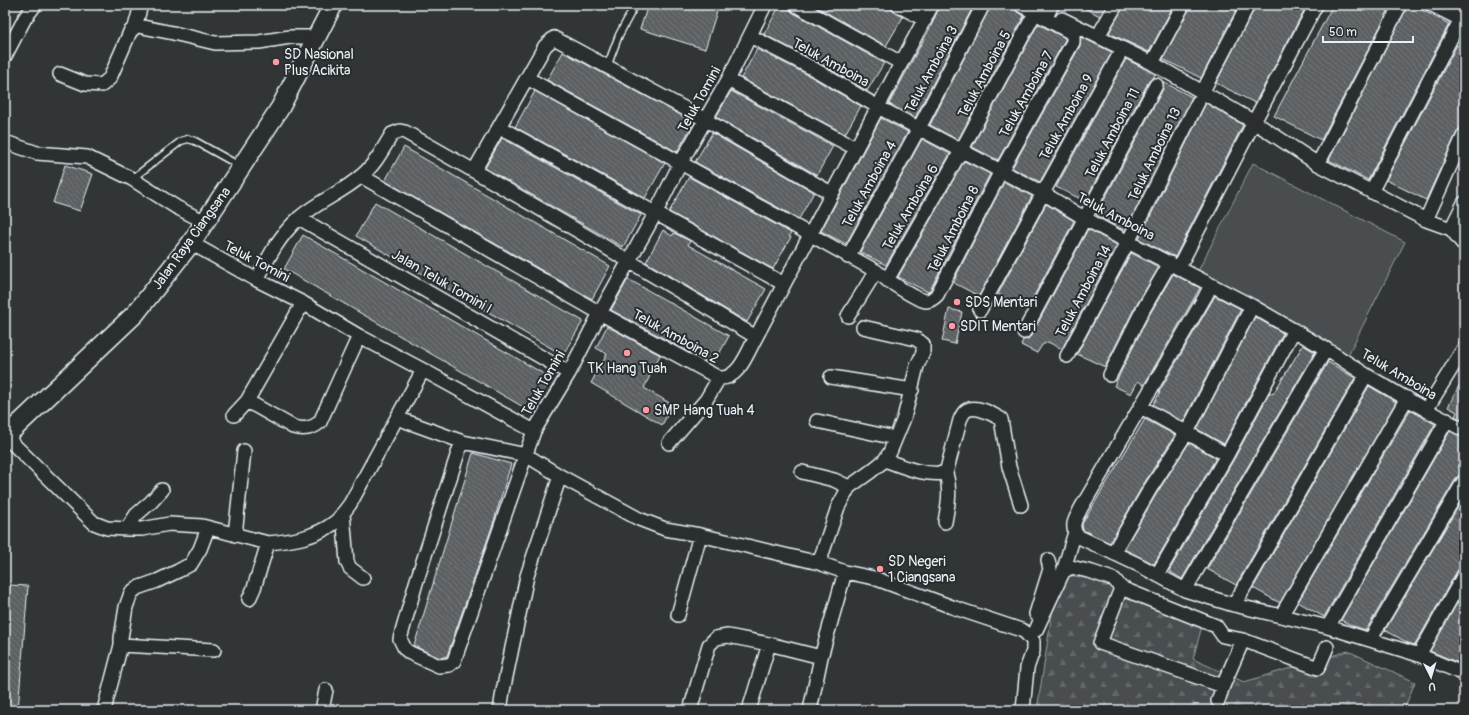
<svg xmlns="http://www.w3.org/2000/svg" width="1469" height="715" font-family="Pangolin,sans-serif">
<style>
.grass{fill:#494d4f;stroke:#989fa4}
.forest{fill:url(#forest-firs);stroke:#989fa4}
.building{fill:url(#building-back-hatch);stroke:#e8f1f8}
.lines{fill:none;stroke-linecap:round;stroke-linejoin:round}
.service-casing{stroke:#e8f1f8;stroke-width:9}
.minor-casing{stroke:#e8f1f8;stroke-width:16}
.secondary-casing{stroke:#e8f1f8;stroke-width:21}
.service{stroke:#2a2d2e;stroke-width:6}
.minor{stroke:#2a2d2e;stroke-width:13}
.secondary{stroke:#2a2d2e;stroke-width:18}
.poi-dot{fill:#ff9aa2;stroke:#2a2d2e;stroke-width:1.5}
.labels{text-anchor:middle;stroke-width:4;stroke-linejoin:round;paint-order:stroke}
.poi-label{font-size:14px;fill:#e8f1f8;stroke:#2a2d2e;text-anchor:start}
.street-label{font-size:14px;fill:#e8f1f8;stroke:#2a2d2e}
</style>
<defs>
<pattern id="forest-firs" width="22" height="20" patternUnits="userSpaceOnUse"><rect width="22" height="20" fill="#494d4f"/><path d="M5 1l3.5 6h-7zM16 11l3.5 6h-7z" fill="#636769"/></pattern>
<pattern id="building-back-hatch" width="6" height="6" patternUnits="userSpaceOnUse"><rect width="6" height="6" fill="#5c6063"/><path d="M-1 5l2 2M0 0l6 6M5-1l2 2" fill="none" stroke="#73777a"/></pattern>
</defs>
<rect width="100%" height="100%" fill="#323536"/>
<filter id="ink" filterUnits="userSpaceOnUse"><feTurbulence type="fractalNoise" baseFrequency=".025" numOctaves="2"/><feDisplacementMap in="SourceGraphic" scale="8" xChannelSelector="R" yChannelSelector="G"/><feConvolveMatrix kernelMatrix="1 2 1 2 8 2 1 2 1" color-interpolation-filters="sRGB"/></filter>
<g filter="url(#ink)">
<path class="grass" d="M1253 163 1405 242 1348 355 1197 273Z"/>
<path class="forest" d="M1059 568 1205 615 1193 659 1244 682 1348 651 1415 682 1404 710H1037Z"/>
<path class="building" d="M648 5H719L705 49 640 29Z
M780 5H788L789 9 792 12 884 63 867 91 818 62 765 35 764 34Z
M813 5H890L894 12 903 17 886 46Z
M940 5H974L915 118 889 104 932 24Z
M991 5H1013L1017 12 1024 16 958 140 930 125Z
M1078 5H1107L1100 16Z
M1124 5H1174L1149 52 1109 33Z
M1191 5H1239L1201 78 1163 59Z
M1256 5H1307L1255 103 1216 83Z
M1333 5 1391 6 1321 140 1274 116Z
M1408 5H1412L1449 24 1368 180 1329 160Z
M1038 24 1065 38V40L998 160 972 147Z
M1081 37 1112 52 1040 182 1012 168 1080 46Z
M1457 45 1464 48V127L1460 128 1457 132 1426 200 1386 180Z
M757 49 810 76 861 106 845 134 741 78Z
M563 52 694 122 677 152 547 80Z
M1126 59 1155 74 1154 77 1149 81 1085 201 1056 187Z
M1163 82 1192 97 1125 231 1096 215 1163 89Z
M535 91 665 163 645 198 515 127Z
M731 91 833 146 817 175 716 117Z
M1206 103 1243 125 1175 257 1139 239Z
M881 118 908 132 846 244 821 231Z
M712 133 814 192 799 219 695 162Z
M502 138 641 215 623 247 485 168Z
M922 139 950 154 886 265 860 252Z
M404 147 610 266 592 299 385 181Z
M964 161 990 174 930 290 928 292 898 277Z
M65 165 93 174 80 211 53 203Z
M689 177 791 233 789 236 791 237 773 269 669 212Z
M1004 182 1032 196 979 296 954 283 956 276Z
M375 202 583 321 563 355 356 236Z
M1046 204 1074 221 1027 309 998 294Z
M1088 229 1117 245 1062 349 1048 342 1042 345 1037 353 1021 345 1023 340 1028 339 1031 336Z
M663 230 672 236 674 233 690 241 688 245 766 289 747 322 646 262Z
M303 235 551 378 532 412 284 269Z
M1131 253 1159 267 1133 311 1105 367 1077 354Z
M1173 274 1200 288 1144 385 1138 381 1131 394 1114 386 1147 319Z
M628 279 729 336 713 365 611 310Z
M1215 296 1241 309 1183 422 1153 405 1160 392H1159Z
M949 309 962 312 955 344 942 341Z
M1255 317 1283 333 1224 444 1197 429Z
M607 326 660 355 644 388 673 405 662 425 591 383 607 354 596 348Z
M1303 345 1315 352 1182 579 1169 571 1234 459 1270 392 1273 394Z
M1328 362 1355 378 1236 585 1207 569Z
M1464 376V421L1455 416 1457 412 1448 407Z
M1369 386 1396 402 1280 603 1253 588Z
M1410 410 1435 424 1324 617 1298 602Z
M1145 419 1175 435 1143 485 1110 543 1083 530 1082 524Z
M1450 431 1464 438V473L1457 477 1366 630 1353 626 1341 620Z
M1189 443 1216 458 1154 564 1124 549 1157 493Z
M473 453 511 464 493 524 447 656 440 658 414 646Z
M1464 497V567L1460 568 1457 571 1415 645 1408 643 1385 630Z
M9 585 28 586 18 710H5V633Z
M1464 591V665L1430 651Z"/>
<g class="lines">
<defs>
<path id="service" d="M607 67 619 35 635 5
M132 179 181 141 188 139 195 141 240 166"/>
<path id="minor" d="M796 5 901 63
M898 5 925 20
M1432 5 1464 21
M1048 13 1052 5
M1062 19 1152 63 1254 122 1318 164 1426 220 1464 135
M135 27 141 5
M750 36 814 69 878 107 1043 193 1084 218 1128 242 1252 306 1326 349 1366 375 1426 410 1464 430
M1098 36 1116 5
M5 56 25 18 35 5
M1152 63 1183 5
M60 74 85 84 102 85 110 78 130 32 135 27 138 26 173 33 215 43 259 42 290 37H308L315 41
M527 78 876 271C884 278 916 300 926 301 930 301 934 298 937 295L1001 171 1073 42V36L1070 32 1021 5
M728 80 855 148
M1203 91 1248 5
M499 127 784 284
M5 142 37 153 87 157 132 179 176 207 205 222
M1318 164 1400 5
M474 171 545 46 554 38 706 120 831 193
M361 176 600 313 719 378C739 380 748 351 756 337L932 5
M1371 192 1464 13
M299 218 569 373
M1426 220 1451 229 1464 245
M1451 229 1464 203
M191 243 257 280 303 303 359 336 423 370 534 431 569 373 600 313 655 214 680 164 728 80 765 5
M848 257 919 128 983 5
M1179 267 1254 122 1316 5
M257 280C268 258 279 236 298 219 316 202 342 193 361 176 375 165 383 149 392 134L400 131 405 132C523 198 640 267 756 337
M887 280 961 151 1035 13
M1211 285 1205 297 1081 508C1076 519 1070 524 1077 536L1139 565 1185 590 1234 605 1328 627 1419 655 1464 674
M980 310 1043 193 1118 57
M848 316 876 271
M1024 332 1156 85
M1067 356 1128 242 1198 102
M1110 375 1140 315 1170 263
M831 377 912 390
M247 401 293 427C304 430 312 429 320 422L359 336
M1141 407 1227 455
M1426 410 1464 348
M234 415 247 401 303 303
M397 418 463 442 526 455 560 476 639 519 665 529 700 535 819 563 845 572 874 578 955 608 1021 630 1025 632 1033 641V651L1027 668 1023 710
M817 421 895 438
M6 437 94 523 107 528 127 529 136 515 151 502 162 490
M463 442 459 450 416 583 400 639 405 649 410 653 439 666 449 665 454 661 534 431
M669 443 706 400 719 378
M885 460C903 467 925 476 946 473L960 420C962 416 963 412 967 410 977 405 992 414 1001 419L1009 467 1021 505
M802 472 834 480 849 487
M343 513 347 562 350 568 363 578
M945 522C948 505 951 490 946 473
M127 529H142L169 524 202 526 268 543
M235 535 244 451
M1113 553 1150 489 1187 432 1252 306
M819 563 838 507 849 487 870 472 885 460 890 452 904 418 917 366 923 353V344L916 339 863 327
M1063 572 1075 532
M1157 575 1227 455 1294 330
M1121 588 1100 643 1223 686 1218 701
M1185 590 1326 349
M249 599 254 588 268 543C291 541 314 538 334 523 340 519 345 510 350 504L423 370
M1234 605 1366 375
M1036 614 1050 569 1048 560
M678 615 700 535
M1281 616 1407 398
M1328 627 1447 420
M1036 630 1063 572 1071 567 1092 572 1115 580 1121 588 1216 626 1223 636 1243 640 1223 686
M1243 640 1318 668 1327 647
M1370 640 1464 481
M121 645 214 650
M1419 655 1464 575
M104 710 121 645V638L126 607 131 593 137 588 157 581 178 571 191 564 200 549 208 528
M322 710 326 690
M500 710 503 691 527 576 560 476
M690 710 709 645 716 638 728 636 769 644 821 657
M749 710 769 644
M810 710 821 657 845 572"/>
<path id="secondary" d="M5 437 135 314 191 243 280 108 333 5"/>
</defs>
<use href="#service" class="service-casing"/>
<use href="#minor" class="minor-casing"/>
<use href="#secondary" class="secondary-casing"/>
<use href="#service" class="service"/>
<use href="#minor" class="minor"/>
<use href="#secondary" class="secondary"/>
</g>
</g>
<g class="poi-dot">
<circle cx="276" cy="62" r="4"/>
<circle cx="957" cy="302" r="4"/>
<circle cx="952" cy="326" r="4"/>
<circle cx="627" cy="353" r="4"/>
<circle cx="646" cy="410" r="4"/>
<circle cx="880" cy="569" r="4"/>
</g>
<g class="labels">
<g class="poi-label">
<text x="284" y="59">SD Nasional<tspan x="284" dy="16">Plus Acikita</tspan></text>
<text x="965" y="307">SDS Mentari</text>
<text x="960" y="331">SDIT Mentari</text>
<text x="627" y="373" text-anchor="middle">TK Hang Tuah</text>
<text x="654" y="415">SMP Hang Tuah 4</text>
<text x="888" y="566">SD Negeri<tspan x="888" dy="16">1 Ciangsana</tspan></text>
</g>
<g class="street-label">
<text transform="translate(831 62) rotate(29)" y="5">Teluk Amboina</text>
<text transform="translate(931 69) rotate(-62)" y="5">Teluk Amboina 3</text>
<text transform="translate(984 74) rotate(-62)" y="5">Teluk Amboina 5</text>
<text transform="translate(1026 94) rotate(-61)" y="5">Teluk Amboina 7</text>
<text transform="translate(699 99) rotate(-61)" y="5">Teluk Tomini</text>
<text transform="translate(1066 117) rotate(-61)" y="5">Teluk Amboina 9</text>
<text transform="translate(1112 133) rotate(-62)" y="5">Teluk Amboina 11</text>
<text transform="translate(1154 154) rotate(-64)" y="5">Teluk Amboina 13</text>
<text transform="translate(869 184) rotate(-61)" y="5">Teluk Amboina 4</text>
<text transform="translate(910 207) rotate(-60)" y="5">Teluk Amboina 6</text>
<text transform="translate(1116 216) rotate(28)" y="5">Teluk Amboina</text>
<text transform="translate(953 229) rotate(-63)" y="5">Teluk Amboina 8</text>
<text transform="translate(191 238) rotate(-54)" y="5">Jalan Raya Ciangsana</text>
<text transform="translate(257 261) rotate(28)" y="5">Teluk Tomini</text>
<text transform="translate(442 281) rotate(30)" y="5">Jalan Teluk Tomini I</text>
<text transform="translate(1083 291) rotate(-62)" y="5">Teluk Amboina 14</text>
<text transform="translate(676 336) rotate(29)" y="5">Teluk Amboina 2</text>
<text transform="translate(1399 374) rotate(31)" y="5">Teluk Amboina</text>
<text transform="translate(543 383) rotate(-60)" y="5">Teluk Tomini</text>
</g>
</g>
<rect width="1469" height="715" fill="none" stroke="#2a2d2e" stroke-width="20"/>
<rect x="10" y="10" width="1449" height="695" fill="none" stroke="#e8f1f8" stroke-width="1.5" filter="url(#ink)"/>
<g transform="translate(1431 677) rotate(175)" stroke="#2a2d2e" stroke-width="3" paint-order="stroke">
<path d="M0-3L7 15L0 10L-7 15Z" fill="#e8f1f8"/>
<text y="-6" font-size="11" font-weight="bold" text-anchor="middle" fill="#e8f1f8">U</text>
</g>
<path d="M1323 36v6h90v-6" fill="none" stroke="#e8f1f8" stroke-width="2"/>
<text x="1329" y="36" font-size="12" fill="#e8f1f8" stroke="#2a2d2e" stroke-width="3" paint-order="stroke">50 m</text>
</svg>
